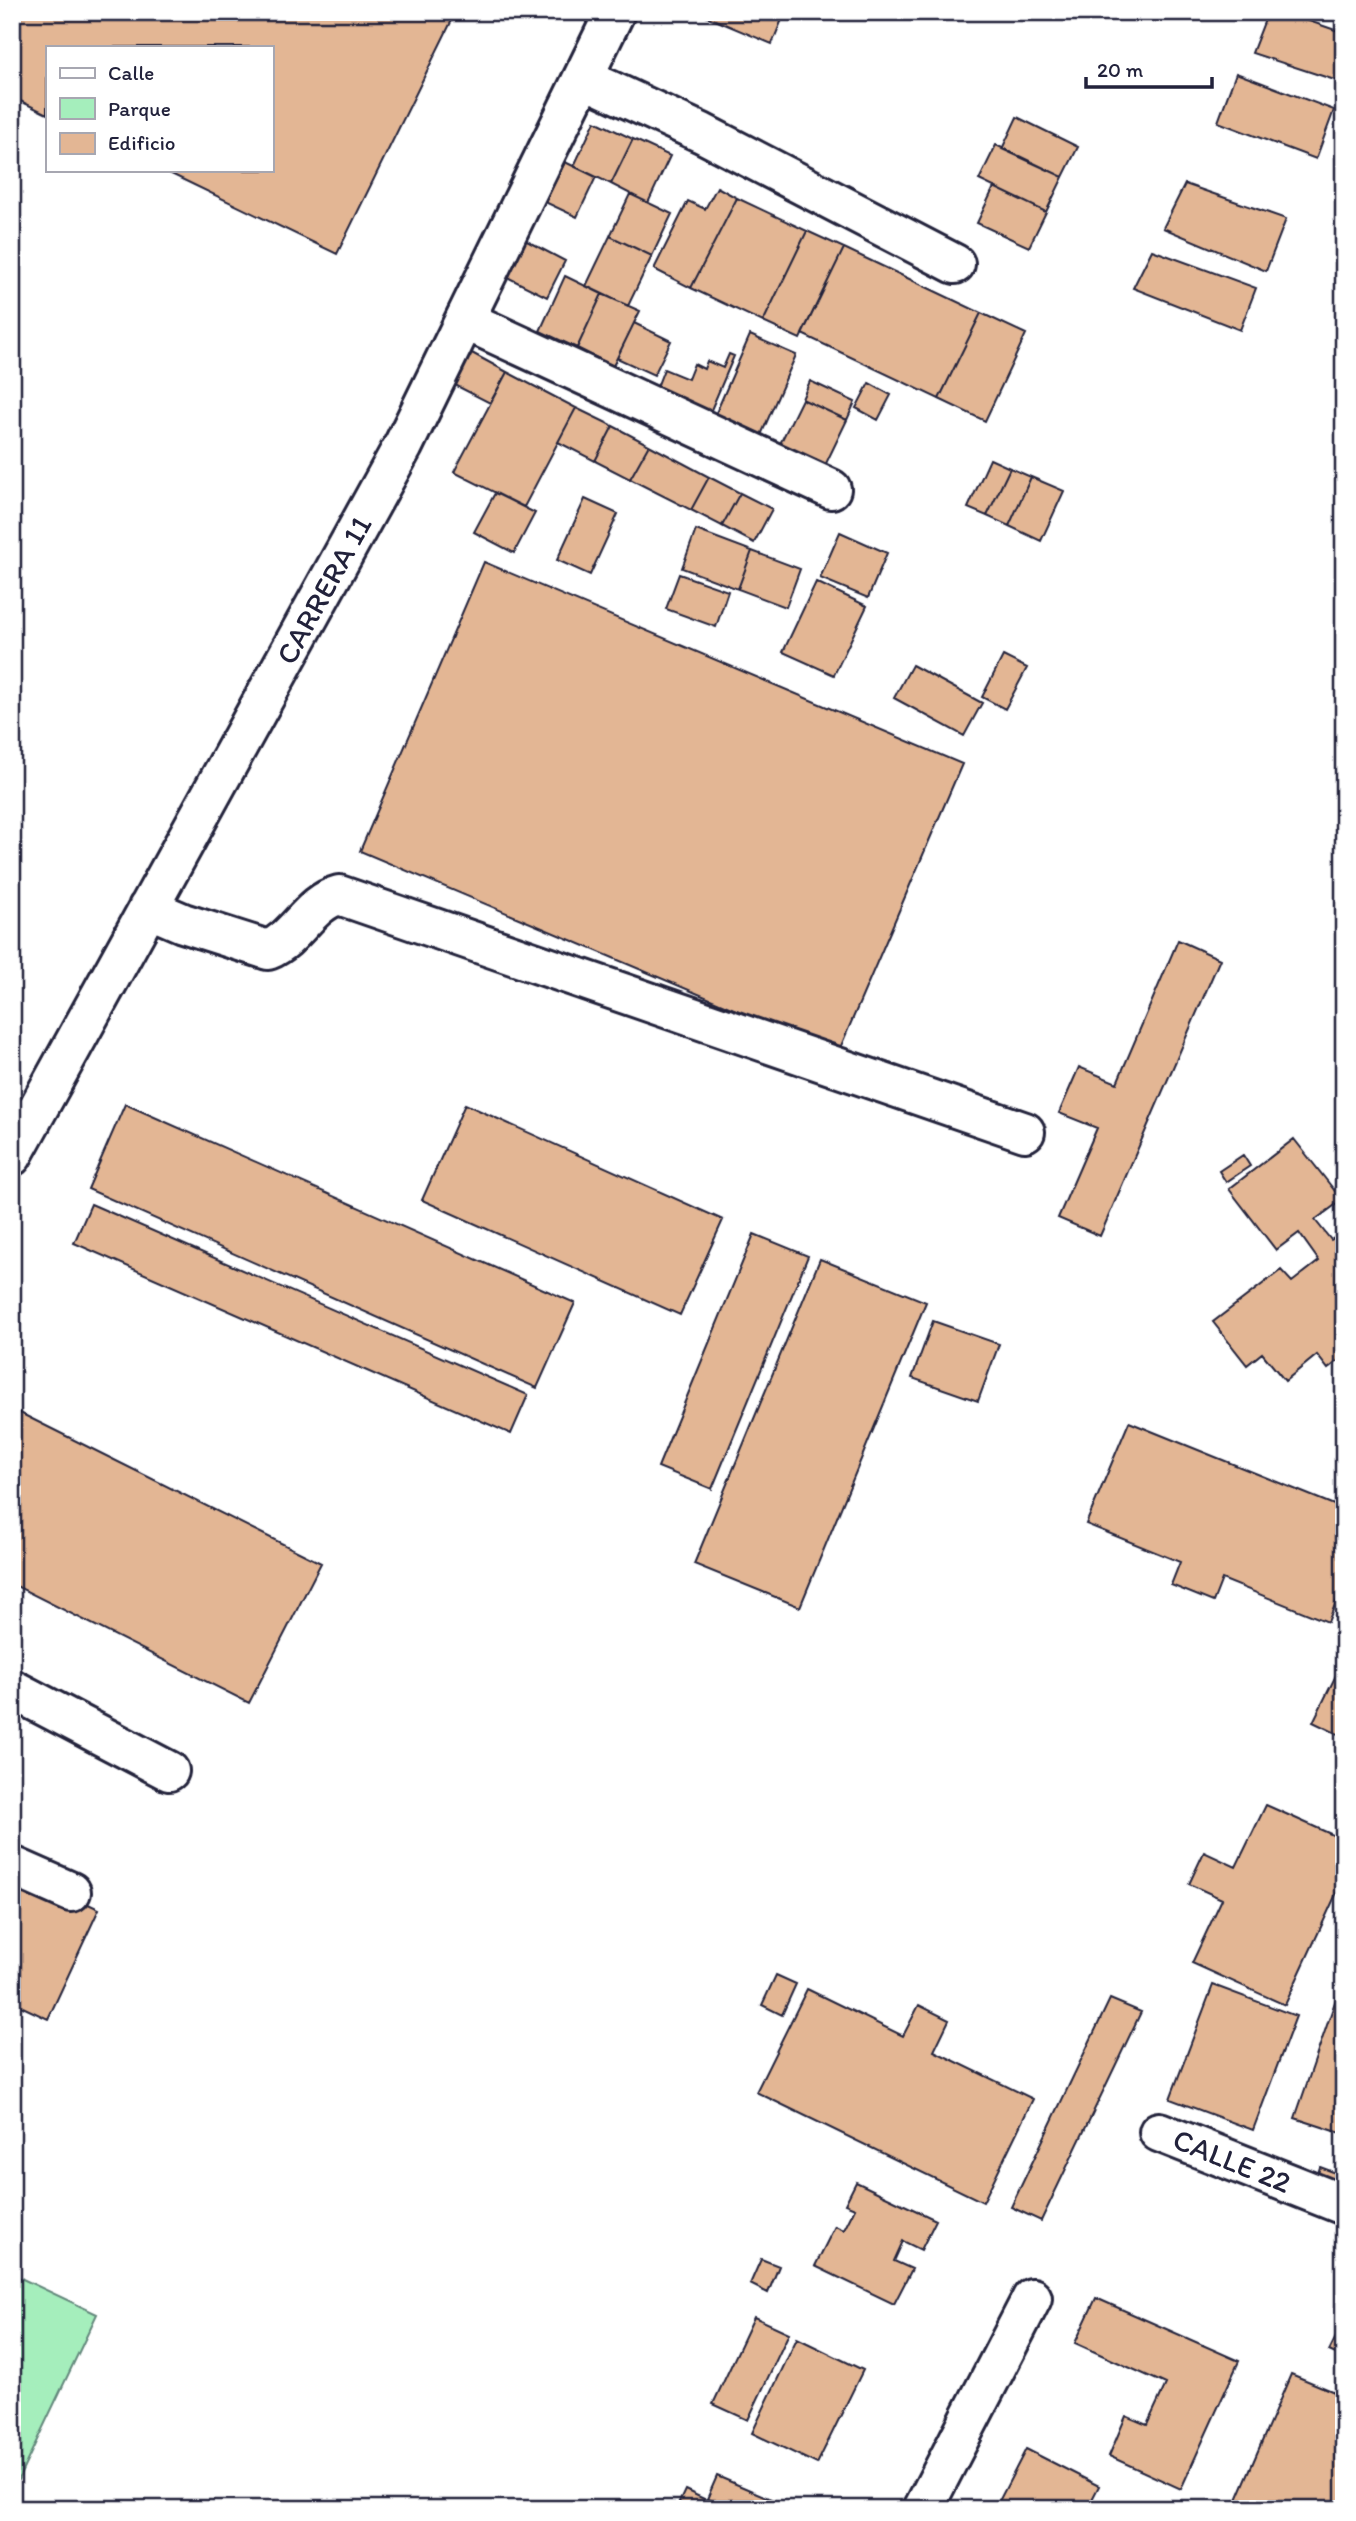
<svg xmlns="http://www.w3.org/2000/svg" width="1356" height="2521" font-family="Itim,sans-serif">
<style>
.park{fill:#a5eebc;stroke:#64887c;stroke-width:2}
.building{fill:#e3b694;stroke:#22223b;stroke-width:2}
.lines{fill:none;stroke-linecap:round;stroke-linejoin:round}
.minor-casing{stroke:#22223b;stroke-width:44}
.minor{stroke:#fff;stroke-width:38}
.labels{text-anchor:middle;stroke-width:7;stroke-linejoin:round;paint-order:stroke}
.street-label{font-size:30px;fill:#22223b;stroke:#fff}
</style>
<rect width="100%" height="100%" fill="#fff"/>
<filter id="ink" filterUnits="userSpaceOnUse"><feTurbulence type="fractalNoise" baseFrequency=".0143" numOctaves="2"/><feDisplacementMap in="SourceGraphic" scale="14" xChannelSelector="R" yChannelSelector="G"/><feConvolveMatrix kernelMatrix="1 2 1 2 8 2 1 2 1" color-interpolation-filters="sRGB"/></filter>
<g filter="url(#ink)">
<path class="park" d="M12 2274 97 2314 18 2480 12 2478Z"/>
<path class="building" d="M12 12H456L337 254 163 170H271V47H47V114L12 97Z
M696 12H785L772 44Z
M1268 12H1283L1344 33V83L1252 53Z
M1236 73 1334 110 1316 159 1218 122Z
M1017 117 1078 147 1063 177 1002 149Z
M595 121 633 139 611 184 574 166Z
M633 139 670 156 648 203 611 184Z
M996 145 1063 177 1046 212 979 180Z
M565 162 596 177 577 217 545 202Z
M1185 184 1286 219 1266 271 1163 228Z
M717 187 737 198 691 288 654 269 688 201 705 209Z
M994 187 1046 212 1029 247 977 223Z
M630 194 672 214 652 256 610 236Z
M737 198 807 231 763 322 691 288Z
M807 231 844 248 800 339 763 322Z
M610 236 652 256 628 306 586 286Z
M523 239 565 261 547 297 505 276Z
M844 248 981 313 939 399 802 334Z
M1152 250 1256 288 1240 330 1133 288Z
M565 276 602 294 577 348 540 331Z
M602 294 640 311 613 366 577 348Z
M981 313 1026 334 985 421 939 399Z
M634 323 671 341 654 375 617 358Z
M750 335 796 355 758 442 712 422Z
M470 352 507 372 490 403 453 384Z
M729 354 734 356 708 417 654 395 664 369 688 379 694 364 704 369 707 361 723 368Z
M507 372 576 408 524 507 454 472Z
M810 381 855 402 847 420 802 399Z
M869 383 891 395 878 420 856 408Z
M802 399 847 420 819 478 774 456Z
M576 408 613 426 595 461 558 442Z
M613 426 649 445 630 479 595 461Z
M649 445 709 477 691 510 630 479Z
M990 459 1010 468 987 516 968 508Z
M1010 468 1031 477 1009 526 987 516Z
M709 477 740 493 722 526 691 510Z
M1031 477 1064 491 1041 541 1009 526Z
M495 493 535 513 514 553 474 532Z
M740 493 772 509 754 543 722 526Z
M585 499 618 514 590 575 557 560Z
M696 530 752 551 738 589 682 568Z
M840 532 887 553 868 598 820 578Z
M752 551 800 569 786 607 738 589Z
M484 562 962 764 838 1053 360 851Z
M679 574 728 591 716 627 666 609Z
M816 582 867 606 834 675 783 652Z
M1003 656 1027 668 1005 709 982 697Z
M912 665 982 703 964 736 894 698Z
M1178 940 1220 959 1100 1236 1058 1218 1097 1128 1059 1113 1079 1067 1117 1083Z
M125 1104 575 1303 537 1388 88 1189Z
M465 1104 723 1220 680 1315 422 1200Z
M1294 1139 1342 1200 1315 1220 1331 1240 1343 1232 1344 1234V1356L1328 1369 1317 1355 1285 1381 1262 1353 1247 1365 1213 1322 1281 1270 1292 1282 1319 1261 1299 1233 1276 1250 1229 1189Z
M1243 1155 1250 1166 1226 1182 1219 1171Z
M91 1204 528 1395 511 1434 74 1243Z
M754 1234 808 1256 712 1489 658 1467Z
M820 1259 926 1302 800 1607 694 1564Z
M933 1321 999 1344 978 1401 912 1378Z
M12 1409 321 1563 249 1703 12 1584Z
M1129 1422 1344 1509V1583L1328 1622 1222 1579 1213 1602 1171 1585 1180 1562 1086 1524Z
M1344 1659V1737L1313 1722Z
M1266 1805 1344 1840V1877L1285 2005 1192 1963 1222 1899 1189 1884 1204 1852 1236 1867Z
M21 1883 71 1896 99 1909 48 2019 12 2002V1903Z
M776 1975 796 1984 782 2015 762 2005Z
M1213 1985 1296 2016 1253 2130 1170 2099Z
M807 1989 903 2036 919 2005 949 2020 934 2051 1033 2099 983 2202 756 2092Z
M1337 1996 1344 1999V2134L1295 2118Z
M1110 1999 1141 2012 1041 2221 1011 2207Z
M1320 2167 1344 2176V2197L1313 2189Z
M856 2182 936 2220 921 2250 903 2241 894 2261 912 2269 894 2304 815 2266 835 2226 844 2230 855 2208 845 2204Z
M761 2259 779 2266 768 2293 750 2284Z
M1096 2298 1239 2361 1181 2489 1109 2456 1126 2416 1147 2425 1166 2384 1075 2343Z
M754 2317 789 2333 748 2420 713 2404Z
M1344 2321V2358L1329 2351Z
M797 2338 863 2370 817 2464 752 2433Z
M1291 2374 1344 2396V2509H1233Z
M1026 2449 1099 2486 1087 2509H1004L997 2505Z
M717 2476 778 2502 775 2509H729L707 2499Z
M685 2490 725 2509H676Z"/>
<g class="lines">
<defs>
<path id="minor" d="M583 78 702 133 955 264
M465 320 831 489
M148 908 183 923 268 950C297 938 309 903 339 895L1025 1132
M12 1156 403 446 615 12
M12 1689 169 1771
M12 1866 71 1892
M1159 2132 1344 2205
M923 2509 1032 2298"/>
</defs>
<use href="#minor" class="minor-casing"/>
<use href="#minor" class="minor"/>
</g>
</g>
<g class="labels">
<g class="street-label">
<text transform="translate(324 590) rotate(-61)" y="10">CARRERA 11</text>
<text transform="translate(1232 2161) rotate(22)" y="10">CALLE 22</text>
</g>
</g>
<rect width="1356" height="2521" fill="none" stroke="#fff" stroke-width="42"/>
<rect x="21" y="21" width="1314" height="2479" fill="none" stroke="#22223b" stroke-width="2.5" filter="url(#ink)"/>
<rect x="46" y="46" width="228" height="126" fill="#ffffff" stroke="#a7a7b1" stroke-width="2"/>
<rect x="60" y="68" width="35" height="10" fill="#ffffff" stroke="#a7a7b1" stroke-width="2"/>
<text x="108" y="80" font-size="21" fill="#22223b">Calle</text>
<rect x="60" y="98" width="35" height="21" fill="#a5eebc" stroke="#a7a7b1" stroke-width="2"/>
<text x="108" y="116" font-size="21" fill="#22223b">Parque</text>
<rect x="60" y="133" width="35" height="21" fill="#e3b694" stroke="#a7a7b1" stroke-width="2"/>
<text x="108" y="150" font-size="21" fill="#22223b">Edificio</text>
<path d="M1086 77v10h126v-10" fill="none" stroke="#22223b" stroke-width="3.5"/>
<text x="1097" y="77" font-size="21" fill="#22223b" stroke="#ffffff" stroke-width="5" paint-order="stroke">20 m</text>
</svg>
